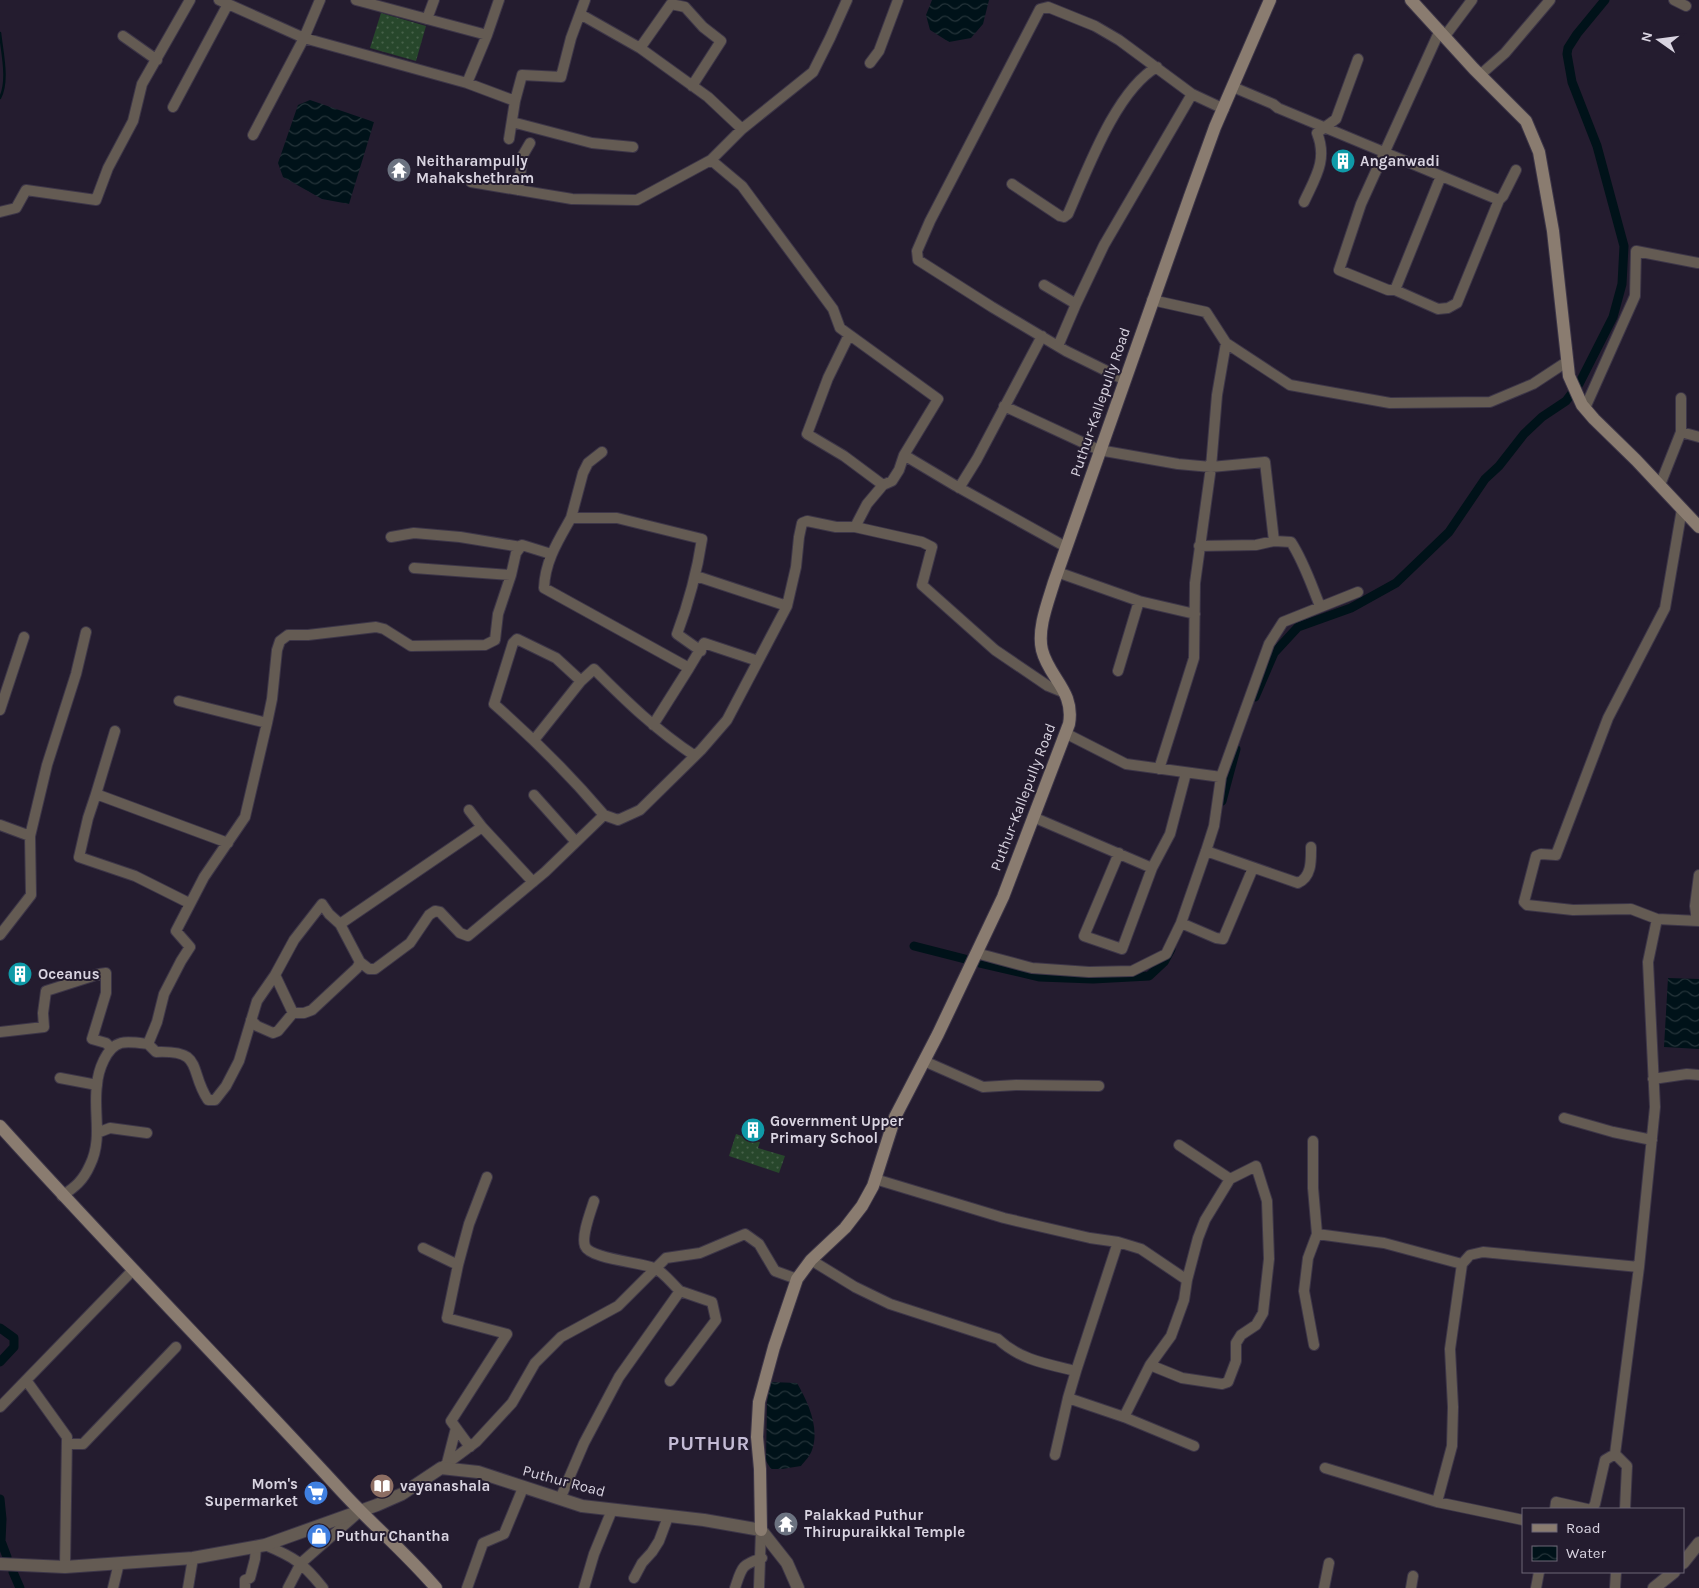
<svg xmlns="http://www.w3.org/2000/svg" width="1699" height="1588" font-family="Karla,sans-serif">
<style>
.park{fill:url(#park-dots)}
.water{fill:url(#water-waves)}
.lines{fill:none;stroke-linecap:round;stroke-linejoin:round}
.stream{stroke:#001219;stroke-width:2.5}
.canal{stroke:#001219;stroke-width:9}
.minor-casing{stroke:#3d3648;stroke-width:12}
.tertiary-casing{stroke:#3d3648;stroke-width:14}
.secondary-casing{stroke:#3d3648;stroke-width:14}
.minor{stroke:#645b53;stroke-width:10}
.tertiary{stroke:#645b53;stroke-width:12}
.secondary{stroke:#8a7c70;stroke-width:12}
.labels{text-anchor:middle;stroke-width:4;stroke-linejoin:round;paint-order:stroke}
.poi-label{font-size:15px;font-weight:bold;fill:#d9d4e1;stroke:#241c2f;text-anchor:start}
.street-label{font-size:15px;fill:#d9d4e1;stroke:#241c2f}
.district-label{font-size:20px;font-weight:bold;letter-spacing:1px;fill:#c5bcd6;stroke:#241c2f}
</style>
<defs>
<pattern id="park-dots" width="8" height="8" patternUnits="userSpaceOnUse" patternTransform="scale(1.25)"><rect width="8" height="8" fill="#27472b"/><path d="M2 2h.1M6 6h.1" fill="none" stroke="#466149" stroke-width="1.8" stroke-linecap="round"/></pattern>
<pattern id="water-waves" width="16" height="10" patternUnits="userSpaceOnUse" patternTransform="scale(1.25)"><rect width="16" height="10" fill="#001219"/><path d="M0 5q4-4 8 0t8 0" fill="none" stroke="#25343a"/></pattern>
</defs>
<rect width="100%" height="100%" fill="#241c2f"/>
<path class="park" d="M381 13 426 26 416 61 370 48Z
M736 1134 760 1142 758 1148 785 1156 779 1173 729 1156Z"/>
<path class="water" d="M932 0H989L983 24 971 38 949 42 930 30 926 15Z
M310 100 374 122 349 204 322 199 283 177 278 163 298 105Z
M1668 978 1699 979V1049L1664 1047Z
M771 1382 797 1383C808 1402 820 1428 812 1450 810 1456 805 1461 801 1466L782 1469H771L766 1461 767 1402Z"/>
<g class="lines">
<path class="stream" d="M0 33C2 52 9 81 0 98"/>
<path class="canal" d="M1255 697 1274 653 1298 627 1351 608 1396 583 1449 532 1485 479 1499 466 1524 434 1542 417 1566 401 1579 384 1613 317 1622 284 1624 246 1597 146 1572 82 1567 54 1568 48 1577 34 1605 0
M1222 801 1236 749
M914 946 965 959
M980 963 1040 977 1093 979 1149 976 1164 962 1171 949
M0 1328 14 1338V1347L0 1362
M0 1499 2 1519 1 1541 7 1557
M13 1572 20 1588"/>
<defs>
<path id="minor" d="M219 0 304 38 467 83 487 35 499 0
M356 0 487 35
M847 0 830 38 813 72 742 129 711 160 742 186 833 309 840 328 938 399 904 455 956 486 1066 547
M1674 0 1686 6
M580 14 640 48
M427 19 434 0
M1440 30 1361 204 1339 270 1388 290H1395L1438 309 1448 308 1457 303 1499 200 1503 196 1516 170
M123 36 157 60
M1445 36 1472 0
M870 63 879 51 898 0
M1480 75 1505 53 1550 0
M467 83 515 101 522 75 561 77 571 38 585 0
M692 86 721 41 703 27 685 7 671 4 640 48 708 97 742 129
M1233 87 1273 104 1278 108 1499 200
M173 107 228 4
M512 122 592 143 633 147
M253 135 304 38 320 0
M509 139 515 101
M471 182 572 199 637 200 711 160
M1012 184 1060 216 1064 217 1068 214C1087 171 1116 90 1157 67
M518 190 523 155 530 143
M1304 202C1315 178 1328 160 1317 133L1336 119 1358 59
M0 212 16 208 26 190 96 200 108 168 133 121 142 84 190 0
M1044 285 1076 304 1058 346
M1395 290 1441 176
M1152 300 1206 312 1226 343 1290 385 1390 403 1490 402 1533 384 1568 361
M1076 304 1104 245 1192 94
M849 335 828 378 807 434 844 456 883 485
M1125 380 1066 351 992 307 918 260 917 251 930 221 1040 9 1048 7 1095 26 1119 40 1192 94 1224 109
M1004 406 1099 450 1178 464 1211 467 1265 462 1274 541
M1585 408 1635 296 1636 251 1698 263
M1681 432 1699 437
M1660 485 1681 432V398
M959 488 977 459 1042 336
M571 518 583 473 588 463 602 452
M855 527 922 542 932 547 922 585 995 650 1048 686 1065 693
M391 537 414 533 460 537 521 547
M1199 546 1256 545 1274 541 1291 542C1304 562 1311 584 1320 606
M414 568 511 575
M1057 572 1139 601 1195 614
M696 576 787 606
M689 668 704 643 758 661
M1118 671 1139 601
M179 701 267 723
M0 710 24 637
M653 725 689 668 544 588C545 561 558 541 571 518H617L702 539C697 572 689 602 677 634L701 651
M1065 733 1126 764 1221 777
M534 740 581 681
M1159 769 1194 658 1195 583 1211 467 1217 395 1226 343
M96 794 115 731
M534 795 576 842
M469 810 482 827 533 882
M604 815C570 775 534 739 494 704L513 643 517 639 556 658 581 681 594 669C627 702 656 730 695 756
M1033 817 1152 868 1122 949 1084 936 1119 853
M0 825 30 836
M1206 851 1298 883C1312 877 1311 860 1311 847
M1152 868 1170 834 1186 773
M189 903 135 876 79 857 88 818 96 794 228 843
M1657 919 1631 909 1573 910 1527 905 1524 902 1536 856 1541 854 1556 855 1608 718 1665 608 1682 509
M1697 921 1695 906 1699 875
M1181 923 1216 938 1223 939 1253 868
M0 935 31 895 30 836 47 765 76 674 86 632
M976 953 1032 968 1089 972 1132 971 1166 954 1181 923 1206 851 1214 826 1221 777 1269 644 1283 622 1358 592
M360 962 369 969H375L410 943 429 915 435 911 440 912 460 933 468 936 545 872 604 815 618 820 640 810 701 750 727 720 787 606 796 567 799 537 802 523 807 521 836 527H855L867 504 883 485 892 481 899 470 904 455
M275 975 294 940 322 904 329 914 340 924
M251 1020 257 1026 273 1033 278 1031 293 1013H304L312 1010 357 968 360 962 340 924 482 827
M0 1032 44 1027 43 1013 46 991 99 974 106 973V993L92 1039 106 1043 111 1048
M148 1044 156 1052C205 1050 188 1070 208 1100H215L226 1086 239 1061 257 1001 275 975 293 1013
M924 1061 983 1087 1016 1085 1099 1086
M60 1078 97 1085
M1653 1079 1687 1074 1699 1075
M1564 1118 1613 1132 1652 1140
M97 1133 110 1128 147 1133
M1313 1141V1188L1317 1234
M1179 1145 1230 1179
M875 1179 1004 1218 1090 1238 1118 1242 1141 1249 1187 1280 1184 1300 1171 1336 1150 1365 1182 1378 1222 1384 1228 1382 1236 1361V1343L1241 1335 1256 1325 1263 1313 1269 1259 1267 1201 1256 1166 1230 1179 1205 1220 1198 1238 1187 1280
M62 1196C75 1187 83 1181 90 1165 103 1139 93 1111 97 1085 98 1071 106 1047 121 1043 128 1041 140 1043 148 1044L157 1022 164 994 181 961 190 947 176 931 204 877 245 817 267 723 272 699 277 650 280 641 288 635H308L376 627 384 629 411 646 485 645 495 640 498 614 511 575 516 553 522 545 551 554
M423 1248 458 1265 447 1318 507 1334 451 1421 470 1447
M811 1260 855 1287 890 1304 998 1339C1020 1360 1047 1364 1076 1371L1068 1398 1124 1417 1194 1446
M1462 1264 1470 1255 1483 1252 1639 1267
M458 1265 469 1224 487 1177
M1314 1345 1304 1291 1308 1258 1317 1234 1384 1243 1462 1264 1450 1349 1453 1407 1452 1446 1437 1502
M1076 1371 1118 1242
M26 1380 67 1437 65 1567
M670 1381 716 1320 712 1302 680 1291
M0 1407 133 1270
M1124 1417 1150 1365
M67 1444H83L176 1347
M1055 1455 1068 1398
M447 1463 456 1428
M441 1468 476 1442 512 1403 535 1363 561 1337 618 1306 666 1258 700 1253 745 1234 759 1244 775 1271 797 1279
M1325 1468 1437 1502 1523 1520
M560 1499 584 1443 619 1377 680 1291C672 1284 663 1271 654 1268 640 1262 590 1259 585 1246 581 1236 591 1211 594 1201
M1555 1509 1556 1502 1587 1509
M1592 1509 1595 1504 1605 1460 1615 1454
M1625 1509 1627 1466 1615 1454 1639 1267 1655 1107 1648 962 1657 919 1699 921
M265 1545C294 1557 303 1563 323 1588
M634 1578 642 1563 652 1552 659 1541 668 1517
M113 1588 119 1563
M188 1588 193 1558
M245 1588V1580L250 1578 255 1559 256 1547
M288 1588 301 1563 358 1513
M467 1588 483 1543 504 1534 523 1488
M584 1588 594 1554 612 1510
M735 1588C742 1567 741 1565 762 1558
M759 1588 761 1530
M1324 1588 1329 1563
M1411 1588 1413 1576
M1536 1588 1539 1572
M1615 1588 1616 1572"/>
<path id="tertiary" d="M1683 1563 1699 1543
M0 1564 65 1567 193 1558 265 1545 377 1505 402 1494 441 1468 478 1472 582 1506 704 1520 761 1530 787 1563 798 1588
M1654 1588 1674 1572"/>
<path id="secondary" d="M1411 0 1474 69 1526 121 1539 152 1553 231 1569 376 1582 405 1594 419 1636 460 1699 527
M0 1126C113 1251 232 1372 346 1496 376 1528 408 1555 436 1588
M761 1530 760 1469 757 1437 759 1402 774 1347 797 1279 811 1260 845 1228 862 1206 873 1186 895 1117 938 1034 1003 897 1069 724C1075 691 1049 678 1042 650 1037 629 1048 602 1054 582L1190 196 1215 127 1270 0"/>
</defs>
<use href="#minor" class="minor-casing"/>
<use href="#tertiary" class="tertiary-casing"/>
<use href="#secondary" class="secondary-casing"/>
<use href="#minor" class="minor"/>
<use href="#tertiary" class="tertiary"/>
<use href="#secondary" class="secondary"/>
</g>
<defs>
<symbol id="building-disc" viewBox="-11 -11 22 22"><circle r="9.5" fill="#0f9aa8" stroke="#241c2f"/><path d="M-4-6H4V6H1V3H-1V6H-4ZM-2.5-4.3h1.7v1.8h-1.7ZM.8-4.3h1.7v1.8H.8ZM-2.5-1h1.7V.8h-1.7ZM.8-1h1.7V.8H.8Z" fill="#fff"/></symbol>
<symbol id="temple-disc" viewBox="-11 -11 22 22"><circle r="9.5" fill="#6b7280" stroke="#241c2f"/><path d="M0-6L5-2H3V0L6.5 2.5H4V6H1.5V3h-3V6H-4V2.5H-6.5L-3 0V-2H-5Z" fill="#fff"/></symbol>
<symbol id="library-disc" viewBox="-11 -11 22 22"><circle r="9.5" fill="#8d6e63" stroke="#241c2f"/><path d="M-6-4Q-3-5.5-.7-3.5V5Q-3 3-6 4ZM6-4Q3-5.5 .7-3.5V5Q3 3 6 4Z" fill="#fff"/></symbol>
<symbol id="supermarket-disc" viewBox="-11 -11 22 22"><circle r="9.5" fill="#3f7fe0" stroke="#241c2f"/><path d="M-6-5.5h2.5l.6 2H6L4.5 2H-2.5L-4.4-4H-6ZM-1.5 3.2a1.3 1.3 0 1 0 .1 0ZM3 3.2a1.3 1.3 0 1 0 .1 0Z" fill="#fff"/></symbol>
<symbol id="shop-disc" viewBox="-11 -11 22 22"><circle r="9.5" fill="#3f7fe0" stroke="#241c2f"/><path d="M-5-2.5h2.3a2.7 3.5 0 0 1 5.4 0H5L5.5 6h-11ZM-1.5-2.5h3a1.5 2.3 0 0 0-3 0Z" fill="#fff"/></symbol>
</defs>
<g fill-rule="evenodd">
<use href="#building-disc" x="1329" y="147" width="28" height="28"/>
<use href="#temple-disc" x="385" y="156" width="28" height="28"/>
<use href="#building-disc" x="6" y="960" width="28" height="28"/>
<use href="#building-disc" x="739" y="1116" width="28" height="28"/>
<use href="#library-disc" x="368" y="1472" width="28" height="28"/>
<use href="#supermarket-disc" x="302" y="1479" width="28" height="28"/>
<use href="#temple-disc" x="772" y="1510" width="28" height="28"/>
<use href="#shop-disc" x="305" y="1522" width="28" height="28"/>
</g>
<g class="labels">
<g class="poi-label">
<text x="416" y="166">Neitharampully<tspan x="416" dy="17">Mahakshethram</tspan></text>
<text x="1360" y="166">Anganwadi</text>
<text x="38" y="979">Oceanus</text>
<text x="770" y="1126">Government Upper<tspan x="770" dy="17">Primary School</tspan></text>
<text x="298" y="1489" text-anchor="end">Mom's<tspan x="298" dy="17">Supermarket</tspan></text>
<text x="400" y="1491">vayanashala</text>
<text x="804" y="1520">Palakkad Puthur<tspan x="804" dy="17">Thirupuraikkal Temple</tspan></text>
<text x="336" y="1541">Puthur Chantha</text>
</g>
<g class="street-label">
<text transform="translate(1100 402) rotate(-71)" y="5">Puthur-Kallepully Road</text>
<text transform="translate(1023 797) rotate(-69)" y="5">Puthur-Kallepully Road</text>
<text transform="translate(564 1481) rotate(15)" y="5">Puthur Road</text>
</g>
<g class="district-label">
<text x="709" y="1450">PUTHUR</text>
</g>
</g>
<rect x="1522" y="1508" width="162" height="65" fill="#241c2f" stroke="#6c6676"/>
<rect x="1532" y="1524" width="25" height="8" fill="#8a7c70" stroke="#6c6676"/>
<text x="1566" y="1533" font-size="15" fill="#d9d4e1">Road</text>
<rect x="1532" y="1546" width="25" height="15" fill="url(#water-waves)" stroke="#6c6676"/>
<text x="1566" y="1558" font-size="15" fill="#d9d4e1">Water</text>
<g transform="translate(1659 40) rotate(284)" stroke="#241c2f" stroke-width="4" paint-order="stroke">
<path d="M0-4L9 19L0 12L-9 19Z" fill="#d9d4e1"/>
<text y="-8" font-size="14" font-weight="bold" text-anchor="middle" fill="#d9d4e1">N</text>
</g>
</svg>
